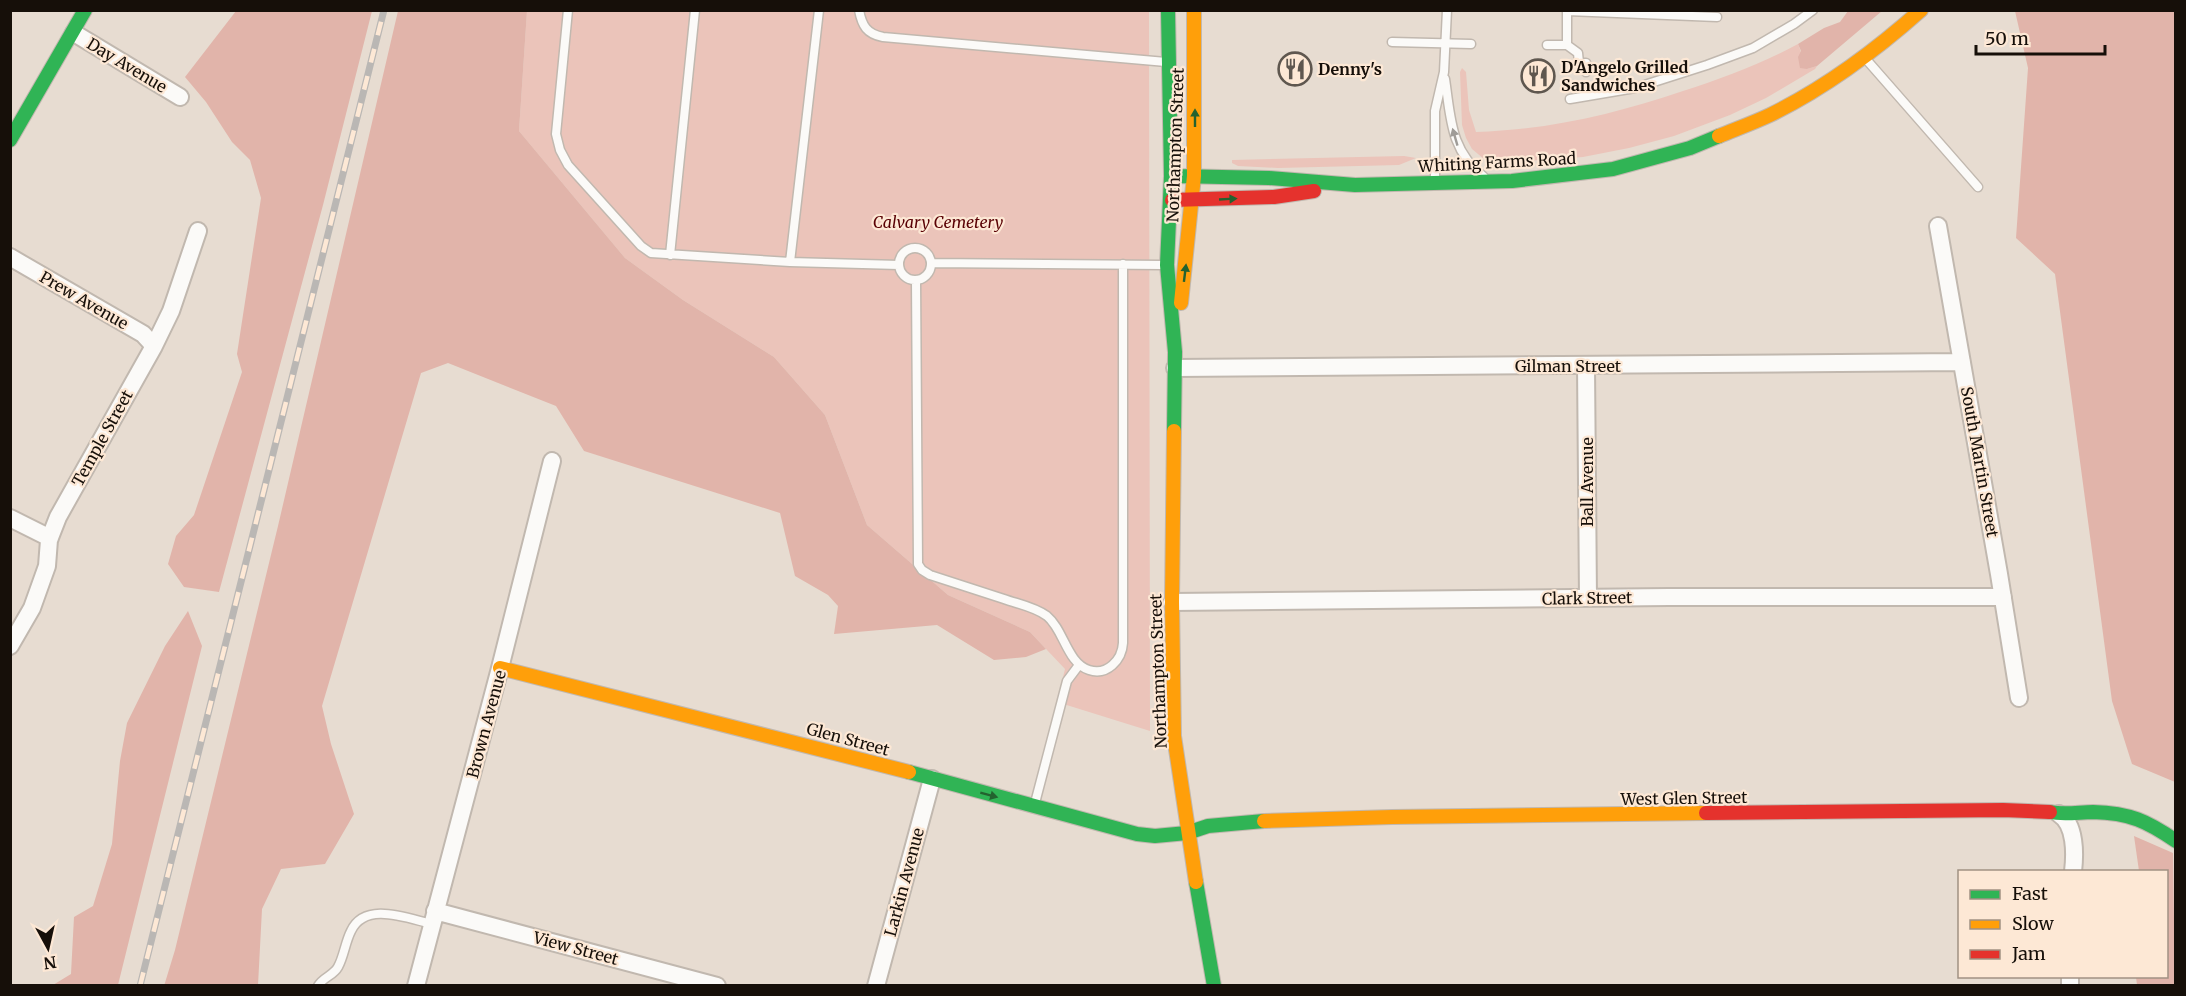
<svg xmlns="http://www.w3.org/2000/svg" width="2186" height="996" font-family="Merriweather,serif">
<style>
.green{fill:#ebc4ba}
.forest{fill:#e1b4aa}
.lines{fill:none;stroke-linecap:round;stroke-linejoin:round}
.lane-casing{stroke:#c1b8af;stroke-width:11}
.street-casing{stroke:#c1b8af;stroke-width:20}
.fast-casing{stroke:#c1b8af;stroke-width:16}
.slow-casing{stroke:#c1b8af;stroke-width:16}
.jam-casing{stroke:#c1b8af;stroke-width:16}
.lane{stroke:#fbfaf8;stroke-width:8}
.street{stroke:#fbfaf8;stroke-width:16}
.fast{stroke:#30b455;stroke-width:14}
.slow{stroke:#ff9f0a;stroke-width:14}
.jam{stroke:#e5322d;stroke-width:14}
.rail-casing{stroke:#bab7b4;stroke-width:7}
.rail{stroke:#fde8d5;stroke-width:4.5;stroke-dasharray:14;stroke-linecap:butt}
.oneway{fill:#23622f}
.oneway2{fill:#9f9c98}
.labels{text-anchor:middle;stroke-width:4.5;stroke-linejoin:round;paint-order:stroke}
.street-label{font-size:16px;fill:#160f09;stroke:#fde8d5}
.poi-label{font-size:16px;font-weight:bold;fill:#160f09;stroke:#fde8d5;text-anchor:start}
.park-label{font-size:16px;font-style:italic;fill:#590004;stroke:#fde8d5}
</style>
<rect width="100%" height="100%" fill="#e7dcd1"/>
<path class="green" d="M527 11H1149L1150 731 1057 702 1065 669 1030 632 948 595 867 525 825 415 774 357 683 300 625 258 519 131Z
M1798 44 1807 69 1817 66 1815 69 1766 98 1730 115 1674 136 1629 148 1583 157 1501 163 1490 162 1484 159 1472 149 1466 138 1462 125 1460 72 1462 68 1466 72 1469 110 1476 132C1548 130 1615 114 1683 91 1723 78 1761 64 1798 44Z
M1404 156 1416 158 1399 165 1278 168 1238 166 1232 163V160Z"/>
<path class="forest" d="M236 11H372L323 205 219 592 184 587 168 564 176 536 194 515 242 372 237 354 261 198 250 160 232 142 206 102 185 77Z
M398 11H527L519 131 625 258 683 300 774 357 825 415 867 525 948 595 1030 632 1046 649 1026 657 994 660 937 625 834 634 838 606 828 595 795 576 780 513 584 451 556 406 448 363 421 373 322 706 331 744 354 814 325 864 281 869 262 909 258 985 164 986 175 950 278 526Z
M1848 11H1882L1817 66 1807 69 1800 68 1798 57 1801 51 1798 44 1824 28 1840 22Z
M2015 11H2175V782L2132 764 2112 701 2055 274 2016 238 2028 68Z
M188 611 202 646 118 985H53L71 974 74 917 93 906 112 844 120 761 127 723 165 646Z
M2134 836 2173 853 2175 985H2137L2136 977 2166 976V872L2139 871Z"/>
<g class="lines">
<defs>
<path id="lane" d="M568 10 556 134 560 150 568 165 641 246 651 253 790 262 899 265
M859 10C862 26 867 34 883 37L1166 62
M1567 11 1717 17
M1392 42 1471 44
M1547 45H1567V10
M1567 45 1578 53 1579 63H1586V72
M1865 58 1978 187
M1445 79C1451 119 1450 150 1484 177
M1570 99 1635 88 1707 65 1753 48 1794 24 1813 10
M1435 182V111L1444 72 1447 10
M899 264a16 16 0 1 1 32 0a16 16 0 1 1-32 0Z
M670 255 695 10
M790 262 819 10
M931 263 1163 265
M916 280 918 564 922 570 930 575C954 583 979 591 1004 599 1018 604 1035 607 1047 616 1064 630 1067 663 1089 670 1107 676 1122 660 1123 643V264
M1035 803 1067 681 1079 665
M318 986C323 977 333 976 338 967 344 956 345 943 351 931 365 901 406 918 432 924"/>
<path id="street" d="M74 33 180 97
M1938 226 1999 574 2019 698
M10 257 143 334 154 346
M1586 366 1588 598
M1175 368 1962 362
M10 518 50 538
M1172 602 1669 597H2003
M10 646 32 608 47 566 49 540 58 517 154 346 171 311 198 231
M2059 814C2076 824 2075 855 2073 872
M435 911 717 986
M416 986 500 668 552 461
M876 986 932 779
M2070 986V976"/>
<path id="fast" d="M1168 10 1171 176 1167 265 1175 352 1174 431
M10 140 85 10
M1175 176 1269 178 1355 185 1512 181 1613 169 1690 148 1719 136
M909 772 1137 834 1155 836 1187 833 1208 826 1264 821
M2050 812C2065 815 2079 812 2093 812 2130 813 2147 821 2176 841
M1196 882 1214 986"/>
<path id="slow" d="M1719 136C1736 129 1753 123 1770 115 1825 88 1875 51 1921 10
M1181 303 1194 176V10
M1174 431 1172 602 1174 736 1196 882
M500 668 909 772
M1264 821 1392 817 1706 813"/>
<path id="jam" d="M1172 200 1274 197 1314 191
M1706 813 2003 810 2050 812"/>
</defs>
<use href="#lane" class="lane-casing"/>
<use href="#street" class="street-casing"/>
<use href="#fast" class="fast-casing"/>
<use href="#slow" class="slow-casing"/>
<use href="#jam" class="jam-casing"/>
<use href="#lane" class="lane"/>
<use href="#street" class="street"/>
<use href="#fast" class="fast"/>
<use href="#slow" class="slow"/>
<use href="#jam" class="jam"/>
<defs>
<path id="rail" d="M140 986 384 10"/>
</defs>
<use href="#rail" class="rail-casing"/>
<use href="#rail" class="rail"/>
</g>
<defs><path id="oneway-solid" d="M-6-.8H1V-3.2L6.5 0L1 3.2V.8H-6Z" transform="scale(1.5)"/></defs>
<g class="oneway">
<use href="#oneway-solid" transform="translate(1195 118) rotate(-90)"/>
<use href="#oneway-solid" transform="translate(1228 199) rotate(-3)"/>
<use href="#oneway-solid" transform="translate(1185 273) rotate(-83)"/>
<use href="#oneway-solid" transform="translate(989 795) rotate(15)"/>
</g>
<use class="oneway2" href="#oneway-solid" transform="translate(1455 137) rotate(-106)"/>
<defs>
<symbol id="restaurant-ring" viewBox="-11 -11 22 22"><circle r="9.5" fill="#fde8d5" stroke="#5f574f" stroke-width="1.5"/><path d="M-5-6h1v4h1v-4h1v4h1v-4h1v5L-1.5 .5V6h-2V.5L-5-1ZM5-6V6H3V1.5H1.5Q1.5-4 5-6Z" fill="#5f574f"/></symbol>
</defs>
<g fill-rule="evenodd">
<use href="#restaurant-ring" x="1276" y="50" width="38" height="38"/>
<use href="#restaurant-ring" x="1519" y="57" width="38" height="38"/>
</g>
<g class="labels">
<g class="street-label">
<text transform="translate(127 65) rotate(31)" y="6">Day Avenue</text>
<text transform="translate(1175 145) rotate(-88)" y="6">Northampton Street</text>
<text transform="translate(1497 162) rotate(-3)" y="6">Whiting Farms Road</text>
<text transform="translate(84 300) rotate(30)" y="6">Prew Avenue</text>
<text x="1568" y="372">Gilman Street</text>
<text transform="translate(102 438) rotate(-61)" y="6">Temple Street</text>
<text transform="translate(1980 462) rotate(80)" y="6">South Martin Street</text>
<text transform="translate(1587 482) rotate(-90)" y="6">Ball Avenue</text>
<text transform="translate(1587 598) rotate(-1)" y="6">Clark Street</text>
<text transform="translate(1158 671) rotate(-92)" y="6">Northampton Street</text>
<text transform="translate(486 724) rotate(-75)" y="6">Brown Avenue</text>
<text transform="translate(848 739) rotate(15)" y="6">Glen Street</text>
<text transform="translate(1684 798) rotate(-1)" y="6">West Glen Street</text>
<text transform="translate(904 882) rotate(-75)" y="6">Larkin Avenue</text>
<text transform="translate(576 948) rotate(15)" y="6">View Street</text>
</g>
<g class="poi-label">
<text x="1561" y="73">D'Angelo Grilled<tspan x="1561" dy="18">Sandwiches</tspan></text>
<text x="1318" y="75">Denny's</text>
</g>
<g class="park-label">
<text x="938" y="228">Calvary Cemetery</text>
</g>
</g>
<rect width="2186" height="996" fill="none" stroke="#160f09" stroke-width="24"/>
<rect x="1958" y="870" width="210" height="108" fill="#fde8d5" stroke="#a19183" stroke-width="1.5"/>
<rect x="1970" y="890" width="30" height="9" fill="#30b455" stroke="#a19183" stroke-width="1.5"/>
<text x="2012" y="900" font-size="18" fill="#160f09">Fast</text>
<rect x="1970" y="920" width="30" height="9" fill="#ff9f0a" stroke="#a19183" stroke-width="1.5"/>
<text x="2012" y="930" font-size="18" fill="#160f09">Slow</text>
<rect x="1970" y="950" width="30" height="9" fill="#e5322d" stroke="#a19183" stroke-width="1.5"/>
<text x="2012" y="960" font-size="18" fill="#160f09">Jam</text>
<g transform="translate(48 948) rotate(172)" stroke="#fde8d5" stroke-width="4.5" paint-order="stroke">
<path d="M0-4.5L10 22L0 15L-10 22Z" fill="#160f09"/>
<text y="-9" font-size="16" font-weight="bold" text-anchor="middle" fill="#160f09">N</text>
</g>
<path d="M1976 45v9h129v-9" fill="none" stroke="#160f09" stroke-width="3"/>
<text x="1985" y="45" font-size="18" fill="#160f09" stroke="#fde8d5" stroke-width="4.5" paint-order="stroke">50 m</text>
</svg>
